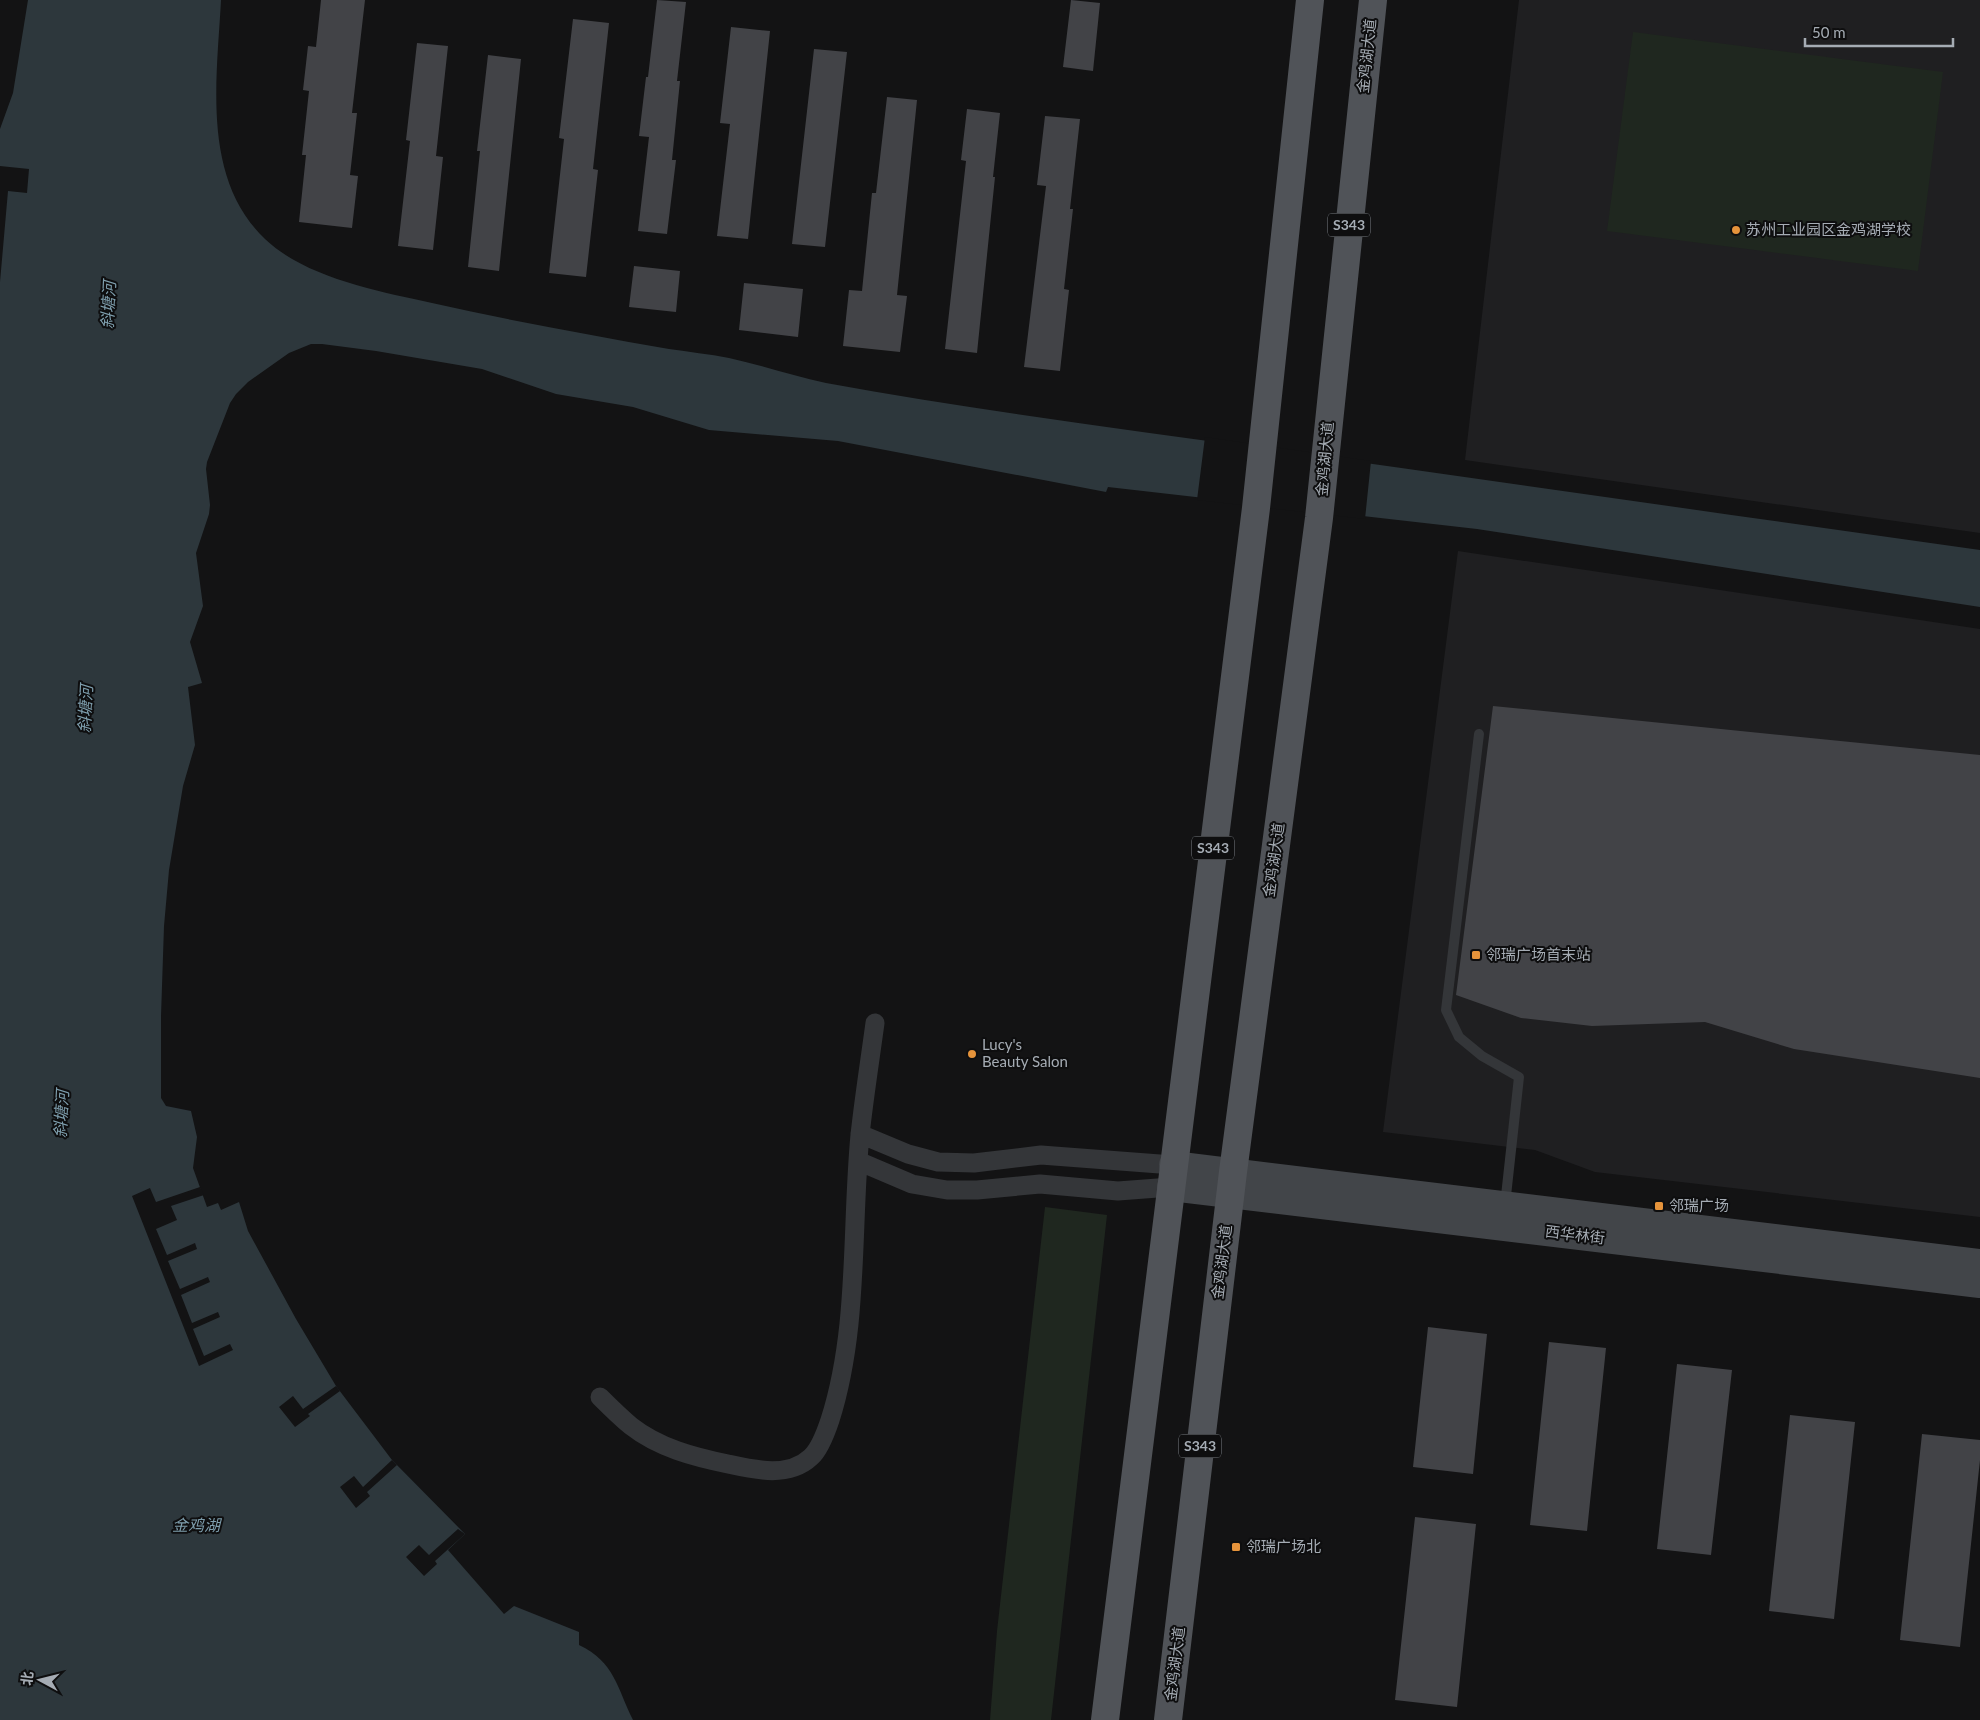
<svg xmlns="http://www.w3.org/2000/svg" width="1980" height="1720" font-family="Lato,'Noto Sans SC',sans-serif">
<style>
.built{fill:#1f1f21}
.green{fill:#1f271f}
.water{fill:#2d373c}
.pier{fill:#131314}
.building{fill:#424347}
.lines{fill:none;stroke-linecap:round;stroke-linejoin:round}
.lane{stroke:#343639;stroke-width:10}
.street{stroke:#343639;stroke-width:19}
.secondary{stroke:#424549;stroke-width:28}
.primary{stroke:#505358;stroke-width:28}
.poi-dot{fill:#e5933b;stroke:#0e0e0f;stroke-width:2}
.labels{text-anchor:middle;stroke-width:4;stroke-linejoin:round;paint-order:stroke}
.shield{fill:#0e0e0f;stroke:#787d82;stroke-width:1}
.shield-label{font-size:14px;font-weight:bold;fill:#a5acb4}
.street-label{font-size:15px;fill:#a5acb4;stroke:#0e0e0f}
.poi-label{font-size:15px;fill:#a5acb4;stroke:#0e0e0f;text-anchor:start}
.water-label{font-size:16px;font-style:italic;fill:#7e9ead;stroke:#0e0e0f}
</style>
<rect width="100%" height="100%" fill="#131314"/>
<path class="built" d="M1519 0H1980V533L1465 460Z
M1458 551 1980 629V1217L1595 1172 1535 1150 1383 1132Z"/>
<path class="green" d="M1633 32 1943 72 1918 271 1607 231Z
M1045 1207 1107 1215 1051 1720H990L997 1631Z"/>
<path class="water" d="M28 0H221C217 79 201 178 265 239 306 278 378 291 432 303 511 321 590 335 669 349 689 352 709 354 729 358 761 365 793 376 826 383 974 410 1124 429 1273 450 1509 483 1744 517 1980 550V607L1477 529 1108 487 1106 492 838 441 709 430 633 407 556 394 482 369 376 351 322 344H311L289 353 248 382 236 394 230 403 207 462 206 469 210 505 209 514 196 553 203 606 190 642 202 683 188 687 195 745 183 786 169 870 164 926 161 1016V1098L166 1106 191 1111 197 1137 193 1168 207 1207 218 1203 221 1210 239 1202 248 1231 296 1319 336 1386 392 1460 465 1534 448 1550 504 1614 514 1606 579 1632V1645C615 1662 617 1688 633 1720H0V282L8 191 27 193 29 169 0 166V129L13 93Z"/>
<path class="pier" d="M1205 437 1371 461 1365 519 1197 500Z
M200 1187 204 1195 171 1206 177 1220 156 1229 167 1255 195 1243 197 1249 168 1261 180 1289 208 1277 210 1282 181 1295 192 1323 218 1312 220 1317 193 1329 204 1356 230 1344 233 1350 199 1366 132 1196 150 1188 156 1202Z
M336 1386 340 1391 308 1414 310 1416 295 1427 279 1407 293 1396 303 1409Z
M392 1460 397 1465 367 1492 370 1496 356 1508 340 1487 354 1476 363 1487Z
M458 1529 465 1534 435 1561 437 1564 424 1576 406 1557 419 1545 429 1555Z"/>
<path class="building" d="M321 0H365L352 113H357L350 175 358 176 352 228 299 222 306 155H302L309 91 303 90 308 46 316 47Z
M657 0 686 2 677 81H680L672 160H676L667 234 638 231 649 137 639 136 646 77H648Z
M1071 0 1100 3 1093 71 1063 67Z
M573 19 609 23 593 169 598 170 586 277 549 273 564 139 559 138Z
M731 27 770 31 748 239 717 236 730 124 720 123Z
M417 43 448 46 436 156 443 157 433 250 398 246 410 141 406 140Z
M814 49 847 52 825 247 792 244Z
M488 55 521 59 499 271 468 267 480 151H477Z
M887 97 917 100 897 295 907 296 900 352 843 346 849 290 862 291 872 193H876Z
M967 109 1000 113 993 177H995L977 353 945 349 966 161 961 160Z
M1045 116 1080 119 1070 209H1073L1064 289 1069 290 1060 371 1024 367 1046 186 1037 185Z
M634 266 680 271 676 312 629 307Z
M744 283 803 289 798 337 739 330Z
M1493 706 1980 755V1078L1794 1049 1705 1022 1592 1026 1521 1018 1456 995Z
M1428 1327 1487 1334 1473 1474 1413 1467Z
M1549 1342 1606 1348 1587 1531 1530 1525Z
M1677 1364 1732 1370 1711 1555 1657 1549Z
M1790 1415 1855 1422 1834 1619 1769 1611Z
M1922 1434 1980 1440V1460L1960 1647 1900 1640Z
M1415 1517 1476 1524 1457 1707 1395 1700Z"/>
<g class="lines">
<path class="lane" d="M1479 734 1446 1010 1459 1037 1482 1056 1519 1077 1505 1205"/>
<path class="street" d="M860 1134 908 1154 938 1162 974 1163 1041 1155 1173 1165
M858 1161 912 1184 947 1190H977L1040 1184 1118 1191 1171 1187
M600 1397C610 1407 620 1417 631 1426 659 1448 694 1457 728 1464 755 1470 789 1478 811 1457 820 1449 826 1432 830 1420 859 1329 851 1230 860 1135 864 1098 870 1060 875 1023"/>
<path class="secondary" d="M1173 1165 1980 1263
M1171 1187 1980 1284"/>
<path class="primary" d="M1105 1720 1256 508 1310 0
M1168 1720 1233 1172 1319 518 1373 0"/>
</g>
<g class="poi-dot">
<circle cx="1736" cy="230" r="5"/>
<rect x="1471" y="950" width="10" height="10" rx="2.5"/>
<circle cx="972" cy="1054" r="5"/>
<rect x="1654" y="1201" width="10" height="10" rx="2.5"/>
<rect x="1231" y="1542" width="10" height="10" rx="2.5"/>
</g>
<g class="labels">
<g class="shield">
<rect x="1328" y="213.5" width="42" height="23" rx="4"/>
<rect x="1192" y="836.5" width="42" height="23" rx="4"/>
<rect x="1179" y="1434.5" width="42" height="23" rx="4"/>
</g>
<g class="shield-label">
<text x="1349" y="230">S343</text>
<text x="1213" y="853">S343</text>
<text x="1200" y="1451">S343</text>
</g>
<g class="street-label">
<text transform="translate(1367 56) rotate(-84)" y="5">金鸡湖大道</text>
<text transform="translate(1325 459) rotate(-85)" y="5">金鸡湖大道</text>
<text transform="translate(1274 860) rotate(-82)" y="5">金鸡湖大道</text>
<text transform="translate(1575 1235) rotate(7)" y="5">西华林街</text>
<text transform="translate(1222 1262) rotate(-83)" y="5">金鸡湖大道</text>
<text transform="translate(1175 1664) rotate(-83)" y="5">金鸡湖大道</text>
</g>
<g class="poi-label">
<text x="1746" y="235">苏州工业园区金鸡湖学校</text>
<text x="1486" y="960">邻瑞广场首末站</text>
<text x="982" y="1050">Lucy's<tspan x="982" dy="17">Beauty Salon</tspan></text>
<text x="1669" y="1211">邻瑞广场</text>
<text x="1246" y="1552">邻瑞广场北</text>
</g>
<g class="water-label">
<text transform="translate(108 305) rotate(-87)" y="6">斜塘河</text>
<text transform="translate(85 709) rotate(-87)" y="6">斜塘河</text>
<text transform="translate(61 1114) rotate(-87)" y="6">斜塘河</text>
<text x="196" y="1531">金鸡湖</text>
</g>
</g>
<g transform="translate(40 1680) rotate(277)" stroke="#0e0e0f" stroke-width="4" paint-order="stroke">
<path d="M0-4L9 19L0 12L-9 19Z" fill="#a5acb4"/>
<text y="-8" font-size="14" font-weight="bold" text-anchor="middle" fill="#a5acb4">北</text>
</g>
<path d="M1805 38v8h148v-8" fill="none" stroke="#a5acb4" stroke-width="2.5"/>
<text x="1812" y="38" font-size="15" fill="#a5acb4" stroke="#0e0e0f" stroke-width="4" paint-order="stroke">50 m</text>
</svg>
